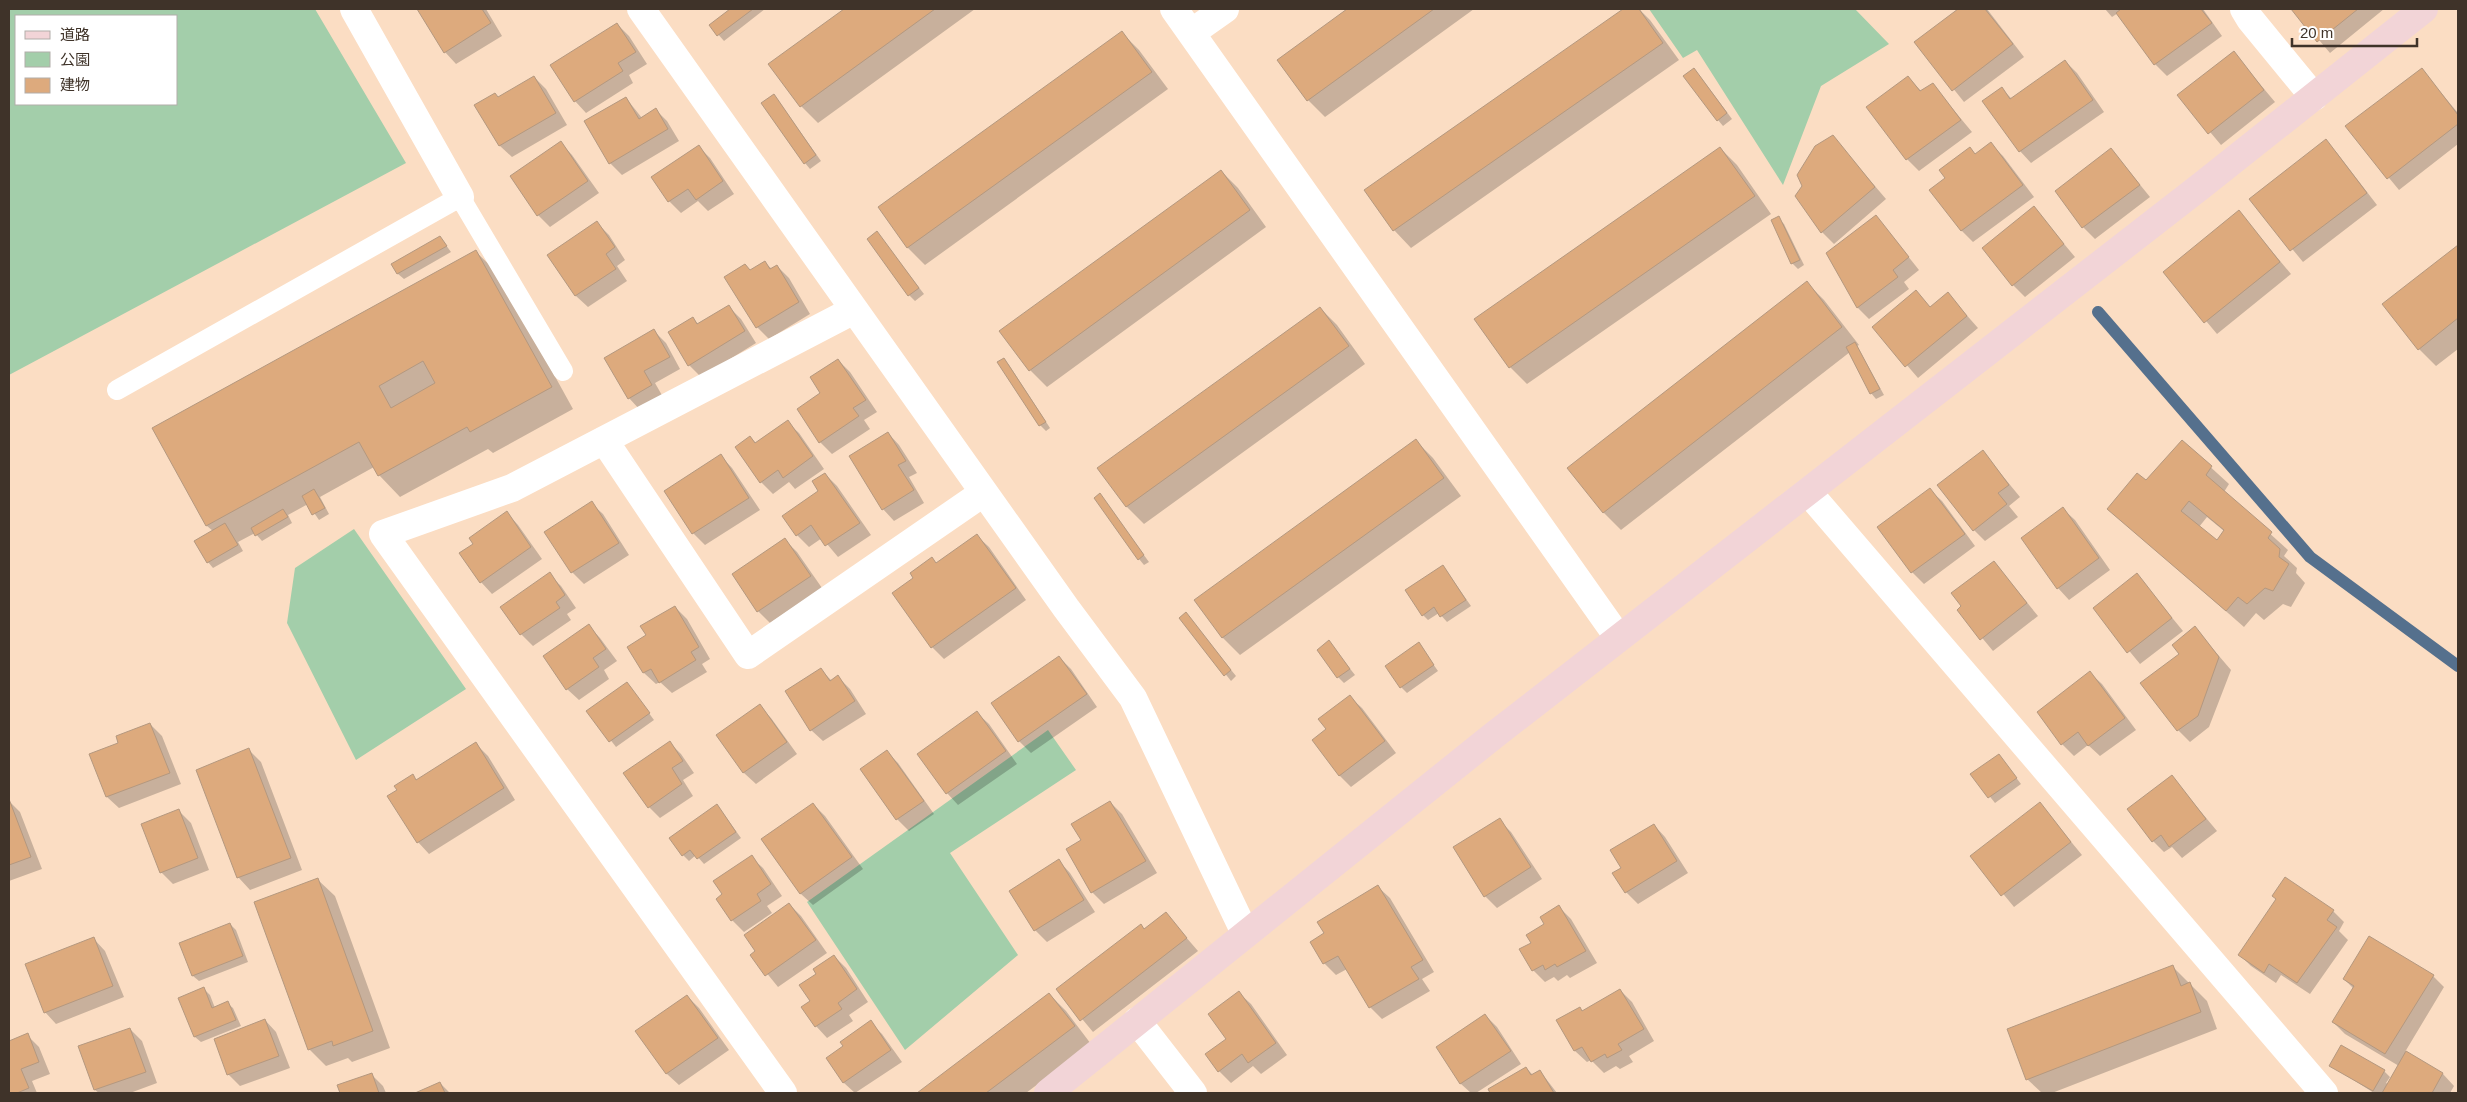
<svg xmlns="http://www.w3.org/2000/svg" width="2467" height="1102" font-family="Arial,'Noto Sans JP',sans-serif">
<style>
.green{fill:#a3ceaa;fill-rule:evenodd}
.shadow{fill:#0003;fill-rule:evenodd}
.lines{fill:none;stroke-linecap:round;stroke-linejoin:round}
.stream{stroke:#55708d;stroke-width:12}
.building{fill:#ddaa7d;stroke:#b4987f;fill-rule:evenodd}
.lane{stroke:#fff;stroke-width:20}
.street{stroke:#fff;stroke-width:28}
.secondary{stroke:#f2d4d7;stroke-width:28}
</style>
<rect width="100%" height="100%" fill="#fbddc3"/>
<path class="green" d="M9 9H315L406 163 9 375ZM16 16H176V104H16Z
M1649 9H1855L1889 44 1821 86 1783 185 1697 50 1683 58Z
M354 529 466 689 356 760 287 623 295 568Z
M1048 730 1076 770 950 853 1018 955 905 1050 807 902Z"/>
<path class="shadow" d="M421 9H486L502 36 456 64 445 52 419 10Z
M732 9H765L724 41 710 25Z
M846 9H975L818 123 801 106 770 64Z
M1349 9H1474L1325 117 1308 100 1278 60Z
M1625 9H1639L1650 20 1679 60 1411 248 1394 230 1366 191Z
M1960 9H1987L2024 57 1964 102 1916 42Z
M2105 9H2203L2222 36 2167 76 2155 64 2118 13 2112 17Z
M2293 9H2384L2330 53Z
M617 24 629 36 647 64 629 75 633 83 586 113 575 101Z
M1122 33 1139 50 1168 89 925 265 908 248 880 208Z
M2233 52 2275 102 2221 145 2179 95Z
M2065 61 2077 73 2104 112 2031 163 2020 151 2001 88 2012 99Z
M2422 70 2458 113V144L2399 190 2347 127Z
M1699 75 1732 119 1723 126 1718 120Z
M534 77 546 89 567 125 512 157 500 146 476 105 499 98Z
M1908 77 1922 92 1932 84 1972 132 1919 171 1907 159 1868 108Z
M626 98 642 118 656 110 667 121 679 141 622 175 610 163Z
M779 102 821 161 810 169 805 163Z
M1833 137 1886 199 1834 244 1822 232 1804 186Z
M2326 141 2337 153 2377 205 2303 262 2251 199Z
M561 143 572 155 599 193 550 227 538 215Z
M1991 144 2003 156 2034 197 1973 242 1962 231 1931 190 1947 178 1970 148 1976 155Z
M699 147 710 158 734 194 708 211 698 201 681 213 669 201Z
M1720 148 1737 165 1771 214 1527 384 1510 367Z
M2111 149 2150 197 2095 239 2083 227Z
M1221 171 1238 188 1266 227 1047 387 1030 370Z
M2034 208 2075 257 2025 297 2013 285Z
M2239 212 2291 274 2217 334 2165 272Z
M1876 216 1919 270 1904 282 1909 289 1869 319 1858 308 1827 254Z
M1778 218 1784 224 1804 265 1798 269 1792 263Z
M597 223 609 235 625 260 617 266 627 281 588 307 576 296 549 255Z
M877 233 924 294 915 301 909 295Z
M440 237 451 252 404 279 398 274 393 265Z
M2458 247V349L2436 366 2419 349 2384 304Z
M476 252 498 273 573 409 493 453 488 449 400 497 379 475 374 467 320 497 329 514 319 520 308 504 288 515 292 523 262 541 255 533 238 542 243 551 213 568 208 562 213 531 207 526 154 429Z
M765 263 772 269 777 266 789 278 810 314 769 339 757 327 751 271Z
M1807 283 1824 300 1859 345 1857 346 1884 395 1876 399 1871 393 1850 352 1621 530 1604 513 1568 468Z
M1916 292 1931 308 1948 294 1978 328 1918 378 1874 327Z
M729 307 741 319 756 343 701 377 689 365 693 318 699 325Z
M1320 308 1337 325 1365 364 1144 524 1127 507 1099 468Z
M654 331 666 343 680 369 655 383 663 397 640 410 629 398Z
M1004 359 1009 365 1050 428 1046 431 1040 425Z
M838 360 850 372 877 412 864 420 870 429 832 454 820 442 822 393Z
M787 422 799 433 824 469 795 489 789 482 773 494 761 482 750 437 756 443Z
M888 433 899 445 917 473 909 477 924 503 894 521 883 509Z
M1416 441 1433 458 1461 496 1240 655 1223 638 1196 600Z
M2182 441 2229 484 2224 492 2288 550 2284 556 2297 568 2296 573 2305 583 2291 607 2283 604 2264 620 2256 613 2244 627 2109 509 2146 481ZM2207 517 2224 531 2217 541 2199 527Z
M1983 452 2020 497 2009 506 2018 517 1985 541 1974 530Z
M721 456 732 468 760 510 705 545 693 533 666 492Z
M825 474 837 486 871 535 838 557 822 538 809 547 797 535 820 491Z
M1930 490 1942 501 1975 546 1924 584 1912 572 1879 527Z
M1100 495 1149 562 1144 565 1139 559Z
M591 503 603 514 629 555 584 584 572 572Z
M2063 509 2075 520 2110 570 2069 600 2058 588Z
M507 513 518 525 542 559 492 594 481 582 474 544Z
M977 536 989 547 1026 600 944 659 932 647 915 578 932 559 937 564Z
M785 540 797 552 822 588 770 623 758 611 734 574Z
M1994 562 2038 616 1993 651 1959 610Z
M1443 566 1471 606 1447 622 1439 613 1428 620 1423 615Z
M549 574 561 586 576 608 567 614 571 620 533 646 521 634 502 607Z
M2137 575 2183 631 2140 664 2094 608Z
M675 607 687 619 710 659 702 664 707 672 672 693 660 682 656 684 644 673 648 635Z
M1186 614 1236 676 1231 681 1181 618Z
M589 626 600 638 617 661 604 670 609 679 579 700 567 689Z
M2195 628 2231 670 2209 727 2190 742 2178 730Z
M1329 642 1355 675 1344 683 1338 677Z
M1419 644 1438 671 1407 693 1401 687Z
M1059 657 1071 669 1097 707 1031 753 1019 741Z
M821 670 832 681 838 677 850 689 866 714 823 741 811 730Z
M2090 673 2102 684 2136 730 2100 756 2088 745 2074 756 2062 744Z
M627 683 654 720 616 747 588 711Z
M1350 697 1362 708 1396 753 1351 787 1339 775 1328 730Z
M759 706 771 718 797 754 756 784 744 773 717 736Z
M977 713 989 724 1017 764 958 805 947 793Z
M150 724 162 736 181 784 119 808 107 797 91 755 120 744Z
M670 743 681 754 694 773 683 780 693 796 660 818 649 807Z
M476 744 488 756 515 800 429 854 418 842 399 790 412 776 417 781Z
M249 750 261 762 302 870 250 890 239 878 197 770Z
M886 751 898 763 934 814 909 831 897 819 861 770Z
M1999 755 2021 784 1995 803 1972 774Z
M2172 777 2217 831 2182 858 2172 847 2164 852 2153 841Z
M9 801 20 812 42 869 9 881Z
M1110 802 1122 814 1157 873 1104 904 1092 892 1082 841Z
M813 804 825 816 863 869 813 905 801 894 762 840Z
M2040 804 2082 855 2014 907 1972 856Z
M717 805 741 838 704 864 696 855 689 861 683 855Z
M179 811 191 823 209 870 173 884 161 872Z
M1499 820 1511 832 1542 879 1497 908 1485 896Z
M1654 825 1665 837 1688 873 1638 904 1626 892 1614 874 1623 869Z
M751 857 763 868 782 896 767 906 772 913 744 932 732 920 718 899 724 895Z
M1059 861 1070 873 1095 912 1047 942 1035 930 1011 891Z
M317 879 335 896 390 1048 352 1062 348 1058 326 1066 309 1049Z
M1378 887 1390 898 1434 972 1422 979 1430 991 1382 1019 1370 1007 1347 969 1336 975 1324 963 1326 934Z
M789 904 801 916 827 953 778 987 752 955Z
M1559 907 1571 919 1597 963 1570 978 1567 975 1558 981 1554 977 1545 982 1533 970 1546 924Z
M2333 911 2344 922 2339 931 2348 940 2310 994 2281 975 2276 983 2251 966 2239 954Z
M1166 914 1198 951 1093 1032 1058 990 1141 925 1145 930Z
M230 924 236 930 248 962 199 981 193 976Z
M94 939 105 951 124 997 56 1024 45 1012Z
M834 956 846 968 868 1002 849 1015 853 1021 827 1038 816 1026 812 1001 818 974Z
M2172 966 2207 1001 2217 1029 2052 1093H2042L2027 1079Z
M2433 976 2444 987 2405 1052 2443 1074 2454 1086 2450 1093H2374L2330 1065 2384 1071 2390 1077 2386 1083 2388 1084 2399 1066 2345 1034 2333 1022 2354 989 2344 979Z
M204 989 210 995 215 1008 227 1003 233 1008 241 1026 201 1042 195 1037 180 998Z
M1620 990 1632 1002 1654 1041 1629 1056 1633 1062 1620 1069 1616 1066 1604 1073 1591 1060 1587 1062 1575 1051 1558 1021 1580 1008 1583 1012Z
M1239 993 1251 1004 1287 1055 1261 1074 1253 1066 1231 1083 1219 1071Z
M1049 994 1066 1011 1091 1044 1026 1093H919Z
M687 996 699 1008 729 1050 679 1085 667 1074 637 1031Z
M1485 1015 1497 1027 1521 1064 1476 1093H1471L1461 1084 1437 1047Z
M265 1020 276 1032 290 1068 240 1086 228 1074Z
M870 1022 882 1034 902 1062 855 1093 844 1083 828 1058 845 1047Z
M130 1029 142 1041 157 1083 130 1093H99L95 1090Z
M27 1035 39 1047 50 1074 32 1081 37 1093H9V1042Z
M1526 1068 1533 1075 1540 1071 1557 1093H1492L1490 1090Z
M371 1074 383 1086 386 1093H342L339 1086Z
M440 1083 450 1093H418Z"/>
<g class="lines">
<path class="stream" d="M2098 312 2310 557 2458 666"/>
</g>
<path class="building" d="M417 9H482L491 23 444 53Z
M730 9H753L717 36 709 25Z
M844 9H935L800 107 768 64Z
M1347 9H1434L1307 101 1277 60Z
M1623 9H1639L1663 43 1393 231 1364 190Z
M1958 9H1985L2013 44 1952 91 1914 42Z
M2121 9H2201L2212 23 2154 65 2116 13Z
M2291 9H2358L2317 42Z
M617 23 636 52 618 63 623 71 574 102 550 65Z
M1122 31 1152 72 907 248 878 207Z
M2234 51 2264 90 2208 134 2177 95Z
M2065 60 2093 100 2019 152 1982 101 2002 87 2010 99Z
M1694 68 1727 113 1717 121 1683 76Z
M2422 68 2458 115V124L2387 179 2345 126Z
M534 76 556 113 499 146 474 105 495 93 498 97Z
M1908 76 1920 91 1933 83 1961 120 1906 160 1866 107Z
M774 94 816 155 804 164 761 103Z
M626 97 639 119 656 108 668 129 609 164 584 121Z
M1833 135 1875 187 1821 233 1795 196 1802 186 1797 175 1815 146Z
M2326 139 2367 193 2290 251 2249 199Z
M561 141 588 181 537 216 510 176Z
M1991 142 2023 185 1961 231 1929 190 1945 178 1939 170 1970 147 1975 154Z
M699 145 723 181 696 200 688 189 668 202 651 177Z
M1720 147 1755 196 1509 368 1474 319Z
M2111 148 2140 185 2082 228 2055 191Z
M1221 170 1250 210 1029 371 999 331Z
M2034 206 2064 244 2012 286 1982 248Z
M2239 210 2280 262 2204 323 2163 272Z
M1876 215 1909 257 1893 270 1898 277 1857 308 1826 253Z
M1779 216 1800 260 1791 264 1771 220Z
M597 221 615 247 606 254 616 269 575 296 547 255Z
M877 231 919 288 908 296 867 239Z
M440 236 447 246 397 274 391 264Z
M2458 245V318L2418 350 2382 304Z
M476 250 552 387 470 432 467 427 378 476 359 442 206 526 152 428ZM423 361 435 383 391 408 379 386Z
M765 261 770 269 777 265 799 302 756 328 724 277 745 264 750 270Z
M1807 281 1842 327 1603 513 1567 468Z
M1916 290 1930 307 1948 292 1967 316 1905 367 1872 327Z
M729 305 745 331 688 366 668 332 693 317 697 324Z
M1320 307 1349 346 1126 507 1097 468Z
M654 329 670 357 644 371 652 385 628 399 604 358Z
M1855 342 1880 389 1870 394 1846 347Z
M1004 358 1046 422 1039 426 997 362Z
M838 359 866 400 853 408 859 416 819 443 797 409 820 393 810 377Z
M788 420 813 456 783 478 778 470 760 483 735 447 750 436 755 443Z
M888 432 906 461 898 465 914 490 882 510 849 456Z
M1416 439 1444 478 1222 638 1194 600Z
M2182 440 2212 466 2206 475 2272 532 2268 538 2280 549 2279 557 2289 564 2273 591 2265 588 2247 604 2238 597 2226 611 2107 509 2137 473 2146 480ZM2189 501 2224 530 2217 540 2181 511Z
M1983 450 2009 485 1998 493 2007 504 1973 531 1937 485Z
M721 454 749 498 692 534 664 491Z
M825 473 860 523 825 546 811 525 796 536 782 516 818 491 812 481Z
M1930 488 1965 534 1911 573 1877 527Z
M314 489 325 508 312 515 302 496Z
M1100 493 1144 555 1138 560 1094 498Z
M592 501 619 543 571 573 544 532Z
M2063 507 2099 558 2057 589 2021 538Z
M283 509 288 517 255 536 251 528Z
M507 511 531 547 480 583 459 553 473 544 469 538Z
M225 523 238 545 207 563 194 541Z
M977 534 1016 588 931 648 892 593 913 578 910 573 932 557 936 563Z
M785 538 811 576 757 612 732 574Z
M1994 561 2027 603 1980 640 1957 610 1961 606 1951 593Z
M1443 565 1466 600 1440 617 1434 607 1422 616 1405 590Z
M550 572 565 595 556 602 560 608 520 635 500 607Z
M2137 573 2172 618 2127 653 2093 608Z
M675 606 699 647 691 652 696 660 659 683 651 669 643 673 627 647 646 635 640 626Z
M1186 612 1231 670 1224 676 1179 618Z
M589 624 606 649 593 658 599 667 566 690 543 656Z
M2195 626 2219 657 2198 716 2177 731 2140 683 2179 654 2172 645Z
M1329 640 1350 669 1337 678 1317 650Z
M1419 642 1434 665 1400 688 1385 666Z
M1059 656 1087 694 1018 742 991 703Z
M821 668 830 681 838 675 855 701 810 731 785 691Z
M2090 671 2125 718 2088 746 2078 732 2061 745 2037 712Z
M627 682 650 713 609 742 586 711Z
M1350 695 1385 741 1339 776 1312 740 1326 729 1318 719Z
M760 704 787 742 743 773 716 735Z
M977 711 1006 751 946 794 917 754Z
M150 723 170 773 106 797 89 754 118 743 116 736Z
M670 741 683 761 672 768 682 784 648 808 623 773Z
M476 742 504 788 417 843 387 796 397 790 394 786 413 774 416 780Z
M249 748 291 858 237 878 196 770Z
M887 750 924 801 896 820 860 769Z
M1999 754 2017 778 1988 798 1970 774Z
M2172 775 2206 819 2169 847 2161 835 2152 842 2127 809Z
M9 799 31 857 9 865Z
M1110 801 1146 861 1091 893 1066 849 1081 840 1071 824Z
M2040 802 2071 842 2001 896 1970 856Z
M813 803 852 857 800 894 761 839Z
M717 804 736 832 697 859 690 850 682 856 669 838Z
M179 809 198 858 160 873 141 824Z
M1500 818 1531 867 1484 897 1453 847Z
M1654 824 1677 861 1625 893 1612 873 1621 868 1610 850Z
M752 855 771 884 757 894 761 901 731 921 716 899 722 894 713 881Z
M1059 859 1084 900 1034 931 1009 891Z
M2285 877 2334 910 2327 920 2337 927 2297 983 2269 964 2264 973 2238 955 2276 899 2272 896Z
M318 878 373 1031 333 1046 332 1041 308 1050 254 902Z
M1378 885 1423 960 1411 967 1419 979 1369 1008 1338 956 1323 964 1310 942 1324 933 1317 922Z
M789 903 816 940 765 976 750 955 755 951 744 935Z
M1559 905 1586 951 1557 967 1555 964 1545 970 1543 965 1532 971 1519 949 1531 943 1526 935 1544 924 1540 917Z
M1166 912 1187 938 1080 1021 1056 989 1141 924 1144 929Z
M230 923 243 956 192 976 179 943Z
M2369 936 2434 975 2385 1054 2332 1022 2354 986 2343 979Z
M94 937 113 986 44 1013 25 964Z
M834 955 857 989 838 1003 842 1009 815 1027 801 1007 810 1001 799 985 816 974 813 969Z
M2173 965 2181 986 2190 982 2201 1012 2026 1080 2007 1029Z
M204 987 212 1008 228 1001 236 1020 194 1037 178 998Z
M1620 989 1644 1029 1618 1044 1622 1050 1607 1058 1605 1054 1591 1062 1582 1047 1574 1051 1556 1020 1580 1007 1582 1011Z
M1239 991 1276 1043 1248 1063 1242 1054 1218 1072 1205 1054 1226 1039 1208 1014Z
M1049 993 1075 1026 986 1093H917Z
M687 995 718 1038 666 1074 635 1031Z
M1485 1014 1511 1051 1460 1084 1436 1047Z
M265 1019 279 1056 227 1075 214 1039Z
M871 1020 891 1050 843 1083 826 1058 843 1046 840 1042Z
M130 1028 146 1072 94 1090 78 1046Z
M28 1033 39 1062 21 1069 29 1088 17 1093H9V1041Z
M2341 1045 2385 1070 2373 1091 2329 1066Z
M2406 1051 2443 1073 2432 1093H2382Z
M1526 1067 1531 1075 1540 1070 1554 1093H1490L1488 1089Z
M372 1073 379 1093H340L337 1085Z
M440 1082 445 1093H415Z"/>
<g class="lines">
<path class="lane" d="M117 390 460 197 563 371"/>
<path class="street" d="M354 9 460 197
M641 9 1066 608 1133 698 1245 933
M1174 9 1618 637
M2244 9 2250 19 2314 97
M1191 33 1225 9
M604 440 748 655 983 493
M1808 492 2324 1093
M1137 1021 1193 1093
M783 1093 383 534 512 488 854 310"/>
<path class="secondary" d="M1048 1093 1493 736 2201 186 2424 9"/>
</g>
<rect width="2467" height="1102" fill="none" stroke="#3f3329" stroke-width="20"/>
<rect x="15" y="15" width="162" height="90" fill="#ffffff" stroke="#b2ada9"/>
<rect x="25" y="31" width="25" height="8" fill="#f2d4d7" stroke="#b2ada9"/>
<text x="60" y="40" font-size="15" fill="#3f3329">道路</text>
<rect x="25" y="52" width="25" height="15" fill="#a3ceaa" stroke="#b2ada9"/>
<text x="60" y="65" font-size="15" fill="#3f3329">公園</text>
<rect x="25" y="78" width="25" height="15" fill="#ddaa7d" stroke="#b2ada9"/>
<text x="60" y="90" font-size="15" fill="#3f3329">建物</text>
<path d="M2292 38v8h125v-8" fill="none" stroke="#3f3329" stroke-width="2.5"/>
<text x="2300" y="38" font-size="15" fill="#3f3329" stroke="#ffffff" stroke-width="4" paint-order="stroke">20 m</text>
</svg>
